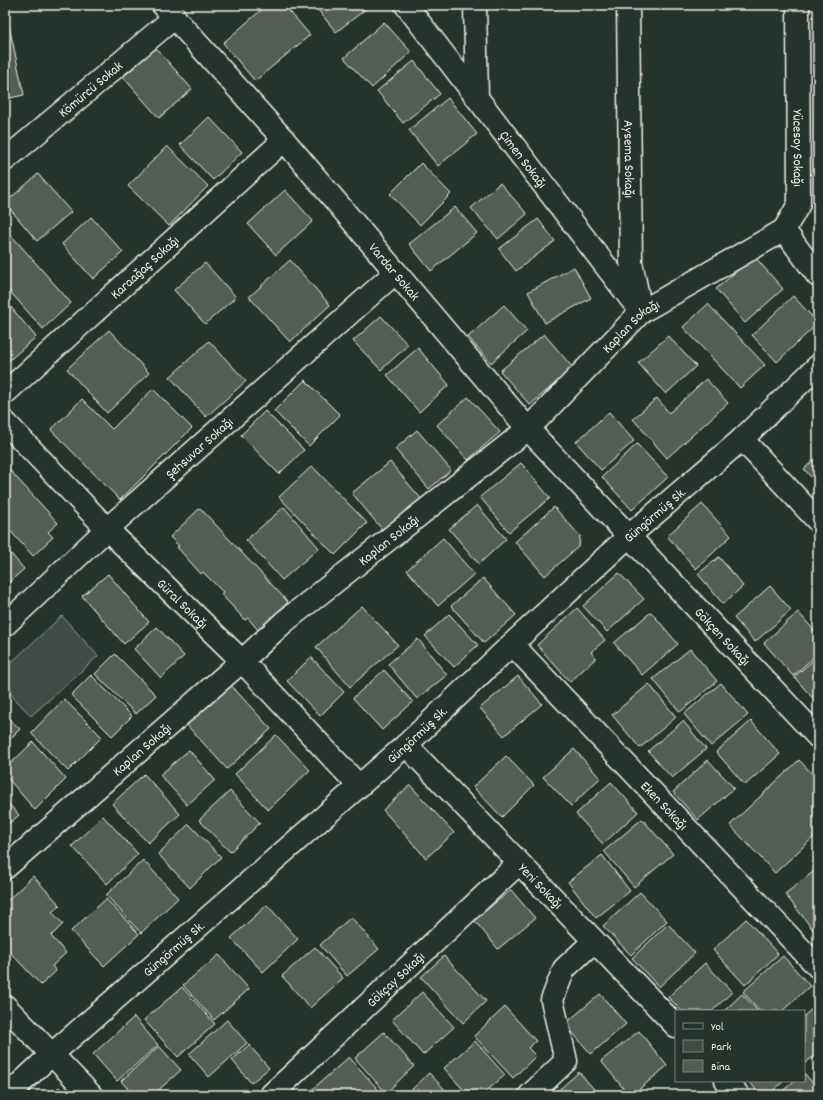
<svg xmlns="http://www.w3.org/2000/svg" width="823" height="1100" font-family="Dekko,sans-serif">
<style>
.green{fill:#414b45;stroke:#9a9e96}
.building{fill:#525c55;stroke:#f4f1e8}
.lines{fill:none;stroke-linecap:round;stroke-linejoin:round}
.street-casing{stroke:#f4f1e8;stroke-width:25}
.secondary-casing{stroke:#f4f1e8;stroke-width:25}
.street{stroke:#26332d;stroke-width:22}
.secondary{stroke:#26332d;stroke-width:22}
.labels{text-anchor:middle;stroke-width:3;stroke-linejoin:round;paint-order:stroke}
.street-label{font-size:14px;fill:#f4f1e8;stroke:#26332d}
</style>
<rect width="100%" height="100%" fill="#26332d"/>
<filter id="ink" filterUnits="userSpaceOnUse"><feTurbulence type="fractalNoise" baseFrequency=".025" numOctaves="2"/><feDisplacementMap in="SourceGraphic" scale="8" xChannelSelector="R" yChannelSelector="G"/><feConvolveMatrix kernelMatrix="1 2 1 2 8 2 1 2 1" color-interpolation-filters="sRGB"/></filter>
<g filter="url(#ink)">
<path class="green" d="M62 616 98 656 31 716 5 688V668Z"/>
<path class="building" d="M267 5H284L310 35 255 81 223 43Z
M314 5H371L336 32Z
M8 21 24 95 5 99V22Z
M384 22 411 52 372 88 344 58Z
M156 48 192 89 159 118 123 77Z
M414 61 440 94 403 123 377 91Z
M448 98 477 134 438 166 409 130Z
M209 117 242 152 213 180 180 145Z
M167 146 208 186 169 226 128 186Z
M421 163 451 194 420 225 390 194Z
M38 174 71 212 37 241 5 203Z
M500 183 527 214 498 239 471 208Z
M285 190 313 221 276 255 248 224Z
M455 207 477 233 431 271 409 244Z
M91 217 123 252 93 279 62 244Z
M538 219 555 241 516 271 499 249Z
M11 235 71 303 43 329 5 286V240Z
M754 256 783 289 745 323 716 289Z
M290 260 330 305 290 342 249 297Z
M205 263 236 297 205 324 174 290Z
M574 267 591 298 545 323 528 292Z
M793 296 818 323 777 362 752 335Z
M5 300 36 337 5 364Z
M708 304 765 365 740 388 683 327Z
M504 305 527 331 491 363 468 337Z
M381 316 408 345 381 370 353 341Z
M109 330 149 373 107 413 67 369Z
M544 334 573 368 530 405 500 371Z
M668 336 696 366 666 394 638 363Z
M209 341 246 381 206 417 170 377Z
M418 348 449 385 419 412 387 375Z
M706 379 728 403 667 458 633 419 657 398 669 413Z
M305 380 340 415 309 446 274 411Z
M153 389 192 428 120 500 51 430 82 399 112 429Z
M468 397 500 432 468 460 437 425Z
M265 411 304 450 279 474 241 435Z
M609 412 634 441 601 470 576 442Z
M417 430 451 470 429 489 395 449Z
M637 444 668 477 632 510 602 477Z
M818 456V485L804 469Z
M390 462 423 501 385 533 352 493Z
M521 463 550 498 509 532 480 497Z
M5 465 58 523 48 532 53 537 33 556 5 525Z
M312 466 367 523 335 555 279 497Z
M702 504 731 536 696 569 667 536Z
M477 505 506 539 479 564 449 529Z
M284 507 319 548 282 580 246 540Z
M554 507 580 536 579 546 545 576 515 542Z
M200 508 288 602 258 630 248 618 245 620 221 594 223 592 203 572 201 574 177 547 179 546 170 537Z
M443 538 474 574 438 606 407 570Z
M5 547 24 569 5 586Z
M719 557 743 586 723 604 698 574Z
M619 573 644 599 607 632 583 606Z
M108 574 149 622 124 644 82 596Z
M483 578 516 615 484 643 451 606Z
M770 586 791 610 755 642 734 618Z
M362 606 398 645 350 687 316 647Z
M577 608 605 640 591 652 596 658 570 682 537 645Z
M651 612 678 644 642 675 614 643Z
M798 612 818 635V653L793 676 764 643Z
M449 614 478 645 454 667 425 636Z
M157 627 184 656 161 678 134 649Z
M418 639 447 675 417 699 388 664Z
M690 649 717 681 680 712 653 679Z
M115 654 156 695 136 714 95 674Z
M818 656V704L794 677Z
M311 657 344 692 320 716 287 681Z
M384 670 413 702 382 730 353 698Z
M91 675 132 716 112 736 71 695Z
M518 676 542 704 504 736 480 708Z
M228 682 271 729 227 769 184 722Z
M721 683 748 715 711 746 684 714Z
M649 684 676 717 640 748 612 715Z
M64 699 102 737 68 771 31 733Z
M5 715 20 729 5 744Z
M683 721 706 749 672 778 648 751Z
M751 721 780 754 745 785 716 752Z
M276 735 310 770 268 810 235 774Z
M33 742 66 779 35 810 5 775V769Z
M574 749 600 778 571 806 543 777Z
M189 750 215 780 187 805 160 775Z
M506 756 534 785 502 817 473 787Z
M708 760 734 788 698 820 673 792Z
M799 760 818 780V833L775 873 730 825Z
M144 774 180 814 148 843 112 804Z
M611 782 638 812 603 844 576 814Z
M410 785 454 833 426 858 383 810Z
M230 791 260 823 230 852 199 820Z
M5 800 19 815 5 827Z
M103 816 138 854 107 884 72 846Z
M642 819 673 854 634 887 604 851Z
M189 824 221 857 190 888 158 854Z
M602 855 630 891 596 918 568 882Z
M143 860 178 898 141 933 106 895Z
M818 868V936L785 894Z
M33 876 60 905 52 912 63 924 51 936 66 953 52 966 56 971 41 985 5 947V903Z
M511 890 535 918 498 949 474 920Z
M640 892 667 921 631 955 603 926Z
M106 899 139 934 104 966 71 931Z
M267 905 298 939 263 972 231 938Z
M351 917 379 949 347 976 320 945Z
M746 919 778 954 745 985 713 950Z
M668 924 695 953 659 987 632 958Z
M315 947 343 978 310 1008 282 976Z
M219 955 249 989 214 1020 183 985Z
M444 956 486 1001 463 1023 421 977Z
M783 956 810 986 782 1011H760L743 992Z
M705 963 732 992 712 1011H682L668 997Z
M182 987 215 1024 178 1057 144 1020Z
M422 992 454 1027 423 1055 392 1020Z
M600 994 626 1024 591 1054 565 1024Z
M742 994 758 1011H724Z
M816 1005 818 1007V1053L804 1064V1016Z
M505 1007 536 1041 528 1048 536 1056 513 1078 474 1036Z
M134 1017 158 1045 117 1081 93 1054Z
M227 1020 247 1043 209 1077 189 1054Z
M639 1031 667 1066 632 1095H629L601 1061Z
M384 1032 414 1066 386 1093 355 1058Z
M5 1034 10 1040 5 1045Z
M475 1041 505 1075 482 1095H468L444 1068Z
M249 1045 269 1068 251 1083 232 1060Z
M159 1046 181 1070 153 1095H133L121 1081Z
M349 1057 383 1095H306Z
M579 1072 599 1095H553Z
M429 1073 450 1095H406Z
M804 1073 818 1089V1095H778L794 1081H804Z
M749 1081H784L768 1095H760Z
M59 1087 66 1095H50Z"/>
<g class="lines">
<defs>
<g id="street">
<path id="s1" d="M163 5 284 140 528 429 818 737"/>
<path id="s2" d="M406 5 641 312"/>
<path d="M475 5 477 98"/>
<path id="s3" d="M628 5 631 262 640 307"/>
<path id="s4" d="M798 5 799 204 784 230 818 276"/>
<path id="s5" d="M5 160 175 17"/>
<path id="s6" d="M5 393 284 140"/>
<path id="s7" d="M5 422 107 529 242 661 359 786"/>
<path d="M742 439 818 521"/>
<path id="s8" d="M5 625 107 529 396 272"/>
<path id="s9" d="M512 644 818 967"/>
<path id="s10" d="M406 745 676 1026"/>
<path id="s11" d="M5 868 242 661 284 622 528 429 641 312 784 230"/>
<path d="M5 1006 91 1095"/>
<path d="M726 1081 738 1095"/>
<path id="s12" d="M271 1095 519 863"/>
<path d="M530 1095 566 1061 552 1000 564 969 594 941"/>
</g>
<g id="secondary">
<path id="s13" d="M8 1095 51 1055 406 745 512 644 629 536 742 439 818 366"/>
</g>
</defs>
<use href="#street" class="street-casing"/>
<use href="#secondary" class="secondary-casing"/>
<use href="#street" class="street"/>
<use href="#secondary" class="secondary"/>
</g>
</g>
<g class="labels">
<g class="street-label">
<text dy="5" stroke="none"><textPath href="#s5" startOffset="111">Kömürcü Sokak</textPath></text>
<text dy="5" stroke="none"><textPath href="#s4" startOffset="143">Yücesoy Sokağı</textPath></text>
<text dy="5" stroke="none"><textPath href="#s2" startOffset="194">Çimen Sokağı</textPath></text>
<text dy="5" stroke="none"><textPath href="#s3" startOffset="154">Aysema Sokağı</textPath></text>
<text dy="5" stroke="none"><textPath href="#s6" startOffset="188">Karaağaç Sokağı</textPath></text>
<text dy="5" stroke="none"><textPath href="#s1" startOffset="353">Vardar Sokak</textPath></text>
<text dy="5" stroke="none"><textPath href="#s11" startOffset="829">Kaplan Sokağı</textPath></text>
<text dy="5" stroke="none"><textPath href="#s8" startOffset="263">Şehsuvar Sokağı</textPath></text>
<text dy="5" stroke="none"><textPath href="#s13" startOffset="869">Güngörmüş Sk.</textPath></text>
<text dy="5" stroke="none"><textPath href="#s11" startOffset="505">Kaplan Sokağı</textPath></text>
<text dy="5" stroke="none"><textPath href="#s7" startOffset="254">Güral Sokağı</textPath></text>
<text dy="5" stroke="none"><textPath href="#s1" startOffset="844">Gökçen Sokağı</textPath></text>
<text dy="5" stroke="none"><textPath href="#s13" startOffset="545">Güngörmüş Sk.</textPath></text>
<text dy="5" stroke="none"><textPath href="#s11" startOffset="181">Kaplan Sokağı</textPath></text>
<text dy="5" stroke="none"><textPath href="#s9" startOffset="222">Eken Sokağı</textPath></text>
<text dy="5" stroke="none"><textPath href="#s10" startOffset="195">Yeni Sokağı</textPath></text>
<text dy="5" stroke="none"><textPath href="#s13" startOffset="221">Güngörmüş Sk.</textPath></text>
<text dy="5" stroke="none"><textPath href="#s12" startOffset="170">Gökçay Sokağı</textPath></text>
</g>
</g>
<rect width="823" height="1100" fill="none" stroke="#26332d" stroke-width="20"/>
<rect x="10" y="10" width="803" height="1080" fill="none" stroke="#f4f1e8" stroke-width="1.5" filter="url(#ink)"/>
<rect x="675" y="1010" width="130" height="72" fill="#26332d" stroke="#787f78"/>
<rect x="683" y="1023" width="20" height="6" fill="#26332d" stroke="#787f78"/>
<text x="711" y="1030" font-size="12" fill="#f4f1e8">Yol</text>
<rect x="683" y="1040" width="20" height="12" fill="#414b45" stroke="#787f78"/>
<text x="711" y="1050" font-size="12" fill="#f4f1e8">Park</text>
<rect x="683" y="1060" width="20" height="12" fill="#525c55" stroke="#787f78"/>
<text x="711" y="1070" font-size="12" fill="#f4f1e8">Bina</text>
</svg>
